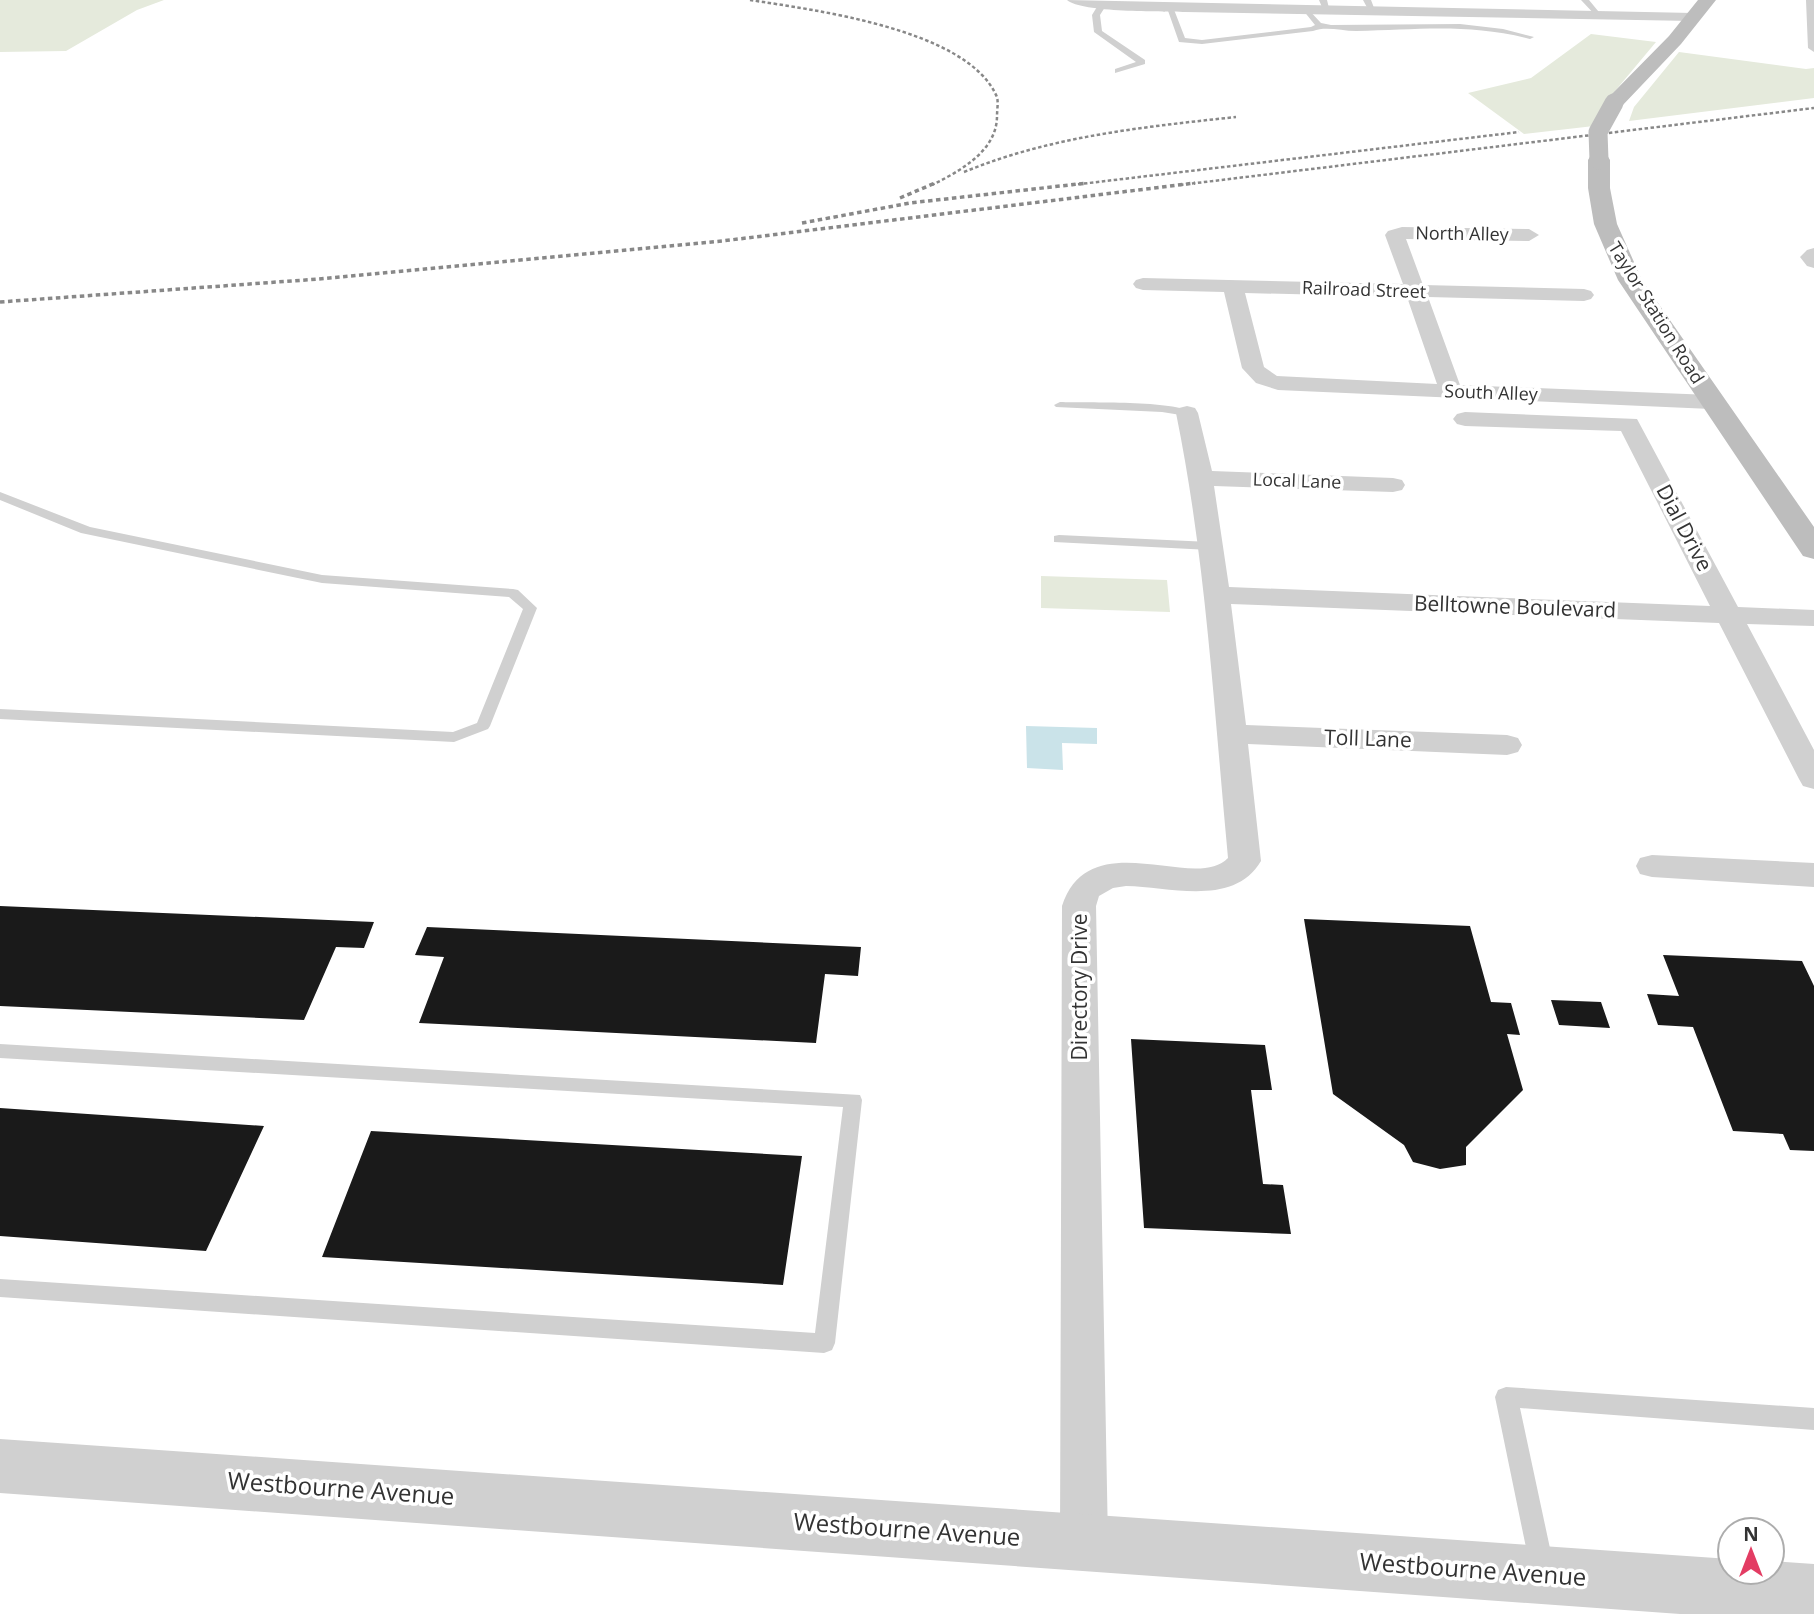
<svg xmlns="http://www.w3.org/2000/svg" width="1814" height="1614" font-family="'Open Sans',sans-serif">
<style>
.green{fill:#e5eadc}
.water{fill:#cae3e9}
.building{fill:#1a1a1a}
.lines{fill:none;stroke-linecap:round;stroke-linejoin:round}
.service{fill:#d0d0d0;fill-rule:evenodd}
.minor{fill:#d0d0d0;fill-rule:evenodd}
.tertiary{fill:#d0d0d0;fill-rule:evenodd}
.secondary{fill:#bdbdbd;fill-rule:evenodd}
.rail-far1{stroke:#888;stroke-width:2.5;stroke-dasharray:3.5 2.5;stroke-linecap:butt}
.rail{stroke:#888;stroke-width:3.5;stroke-dasharray:4.5 3.5;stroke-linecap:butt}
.secondary-bridge{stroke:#bdbdbd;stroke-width:19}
.labels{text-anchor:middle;stroke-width:7;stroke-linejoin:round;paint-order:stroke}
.far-street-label{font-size:18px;fill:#333;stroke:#fff}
.street-label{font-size:21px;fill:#333;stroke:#fff}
.near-street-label{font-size:24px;fill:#333;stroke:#fff}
</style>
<rect width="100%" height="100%" fill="#fff"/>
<path class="green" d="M0 0H164L137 10 66 51 0 52Z
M1591 34 1656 42 1605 103 1594 126 1524 134 1468 93 1531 78Z
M1679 52 1806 69 1814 68V98L1629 121 1634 107Z
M1041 576 1167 580 1170 612 1041 608Z"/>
<path class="water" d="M1026 726 1097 728V744L1062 743 1063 770 1027 768Z"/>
<path class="building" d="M0 906 374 922 364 948 336 947 304 1020 0 1006Z
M1304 919 1470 926 1491 1002 1511 1003 1520 1035 1507 1034 1523 1090 1466 1147V1165L1440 1169 1413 1162 1404 1145 1333 1094Z
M427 927 861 947 858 976 825 974 816 1043 419 1023 444 957 415 955Z
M1663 955 1802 961 1814 986V1151L1790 1150 1783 1134 1733 1131 1693 1027 1658 1025 1647 994 1679 996Z
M1551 1000 1601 1002 1610 1028 1559 1025Z
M1131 1039 1265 1045 1272 1090H1251L1263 1184 1283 1185 1291 1234 1144 1228Z
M0 1108 264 1126 206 1251 0 1236Z
M371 1131 802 1156 783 1285 322 1257Z"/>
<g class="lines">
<path class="service" d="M1319 0H1327L1330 12H1324Z
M1363 0H1371L1376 13H1370Z
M1581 0H1589L1603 17H1597Z
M1806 0H1814V52L1808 48Z
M1100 2 1107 4 1100 15 1102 31 1145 60V64L1115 73V69L1136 62 1094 32 1092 15Z
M1166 5 1173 7 1185 38 1202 40 1311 27 1315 25 1303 10 1307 8 1321 23 1331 25 1460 24 1503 29 1534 37 1530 39C1467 23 1418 30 1356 31 1341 31 1326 26 1313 31L1202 44 1179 42Z
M1060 402C1087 403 1175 400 1193 413L1187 416 1162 412 1056 407 1054 405Z
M0 492 90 527 322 575 513 589 518 590 537 608 490 726 488 729 454 742 0 719V709L453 732 477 723 523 609 509 597 322 583 81 533 0 500Z
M1059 535 1210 542 1216 546 1210 550 1054 542V536Z
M0 1044 860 1095 862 1100 835 1343 832 1350 824 1353 0 1297V1279L815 1333 843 1107 0 1058Z
M1506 1387 1814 1408V1430L1520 1408 1554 1567 1550 1575 1542 1579 1534 1575 1530 1567 1495 1397 1498 1390Z"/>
<path class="minor" d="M1067 0 1693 13 1700 17 1693 21 1185 12C1162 11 1082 13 1067 0Z
M1402 227 1529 229 1539 235 1529 241 1406 239 1423 285 1584 289 1591 291 1594 295 1591 299 1584 301 1428 297 1460 385 1711 395 1719 397 1722 402 1719 407 1711 409 1278 390 1256 383 1242 368 1224 292 1143 290 1136 288 1133 284 1136 280 1143 278 1403 284 1385 235 1388 231ZM1245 293 1407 297 1437 384 1277 376 1264 367Z
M1814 248V268L1807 266 1800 257 1807 250Z
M1187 406 1195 408 1198 413 1212 471 1393 478 1402 480 1405 485 1402 490 1393 492 1214 486 1229 587 1710 606 1621 431 1465 426 1457 424 1453 419 1457 414 1465 412 1637 419 1738 607 1814 610V626L1747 624 1814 750V789L1803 786 1799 779 1719 623 1231 604 1246 725 1507 735 1518 738 1522 745 1518 752 1507 755 1248 744 1261 861C1234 907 1171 887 1126 886L1113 888 1099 896 1096 906 1108 1542 1101 1559 1084 1566 1067 1559 1060 1542 1062 906C1090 822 1195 893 1228 858 1214 710 1206 560 1176 413L1179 408Z
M1652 855 1814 863V887L1652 877 1640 874 1636 866 1640 858Z"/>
<path class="tertiary" d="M0 1439 1730 1559V1572H1772V1561L1814 1564V1614H1680L0 1493Z"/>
<path class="secondary" d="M1698 0H1716L1681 44 1621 107H1607L1604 103 1607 99 1669 36Z
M1599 154 1607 155 1610 160V188L1617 224 1642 280 1814 527V559L1803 556 1618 280 1594 224 1588 188V160L1591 155Z"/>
<path class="rail-far1" d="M750 0C814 10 966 29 996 95 999 100 997 109 997 116 997 151 960 171 932 185
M964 172C1052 136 1143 127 1236 117
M1072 185 1519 132
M1180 185 1814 108"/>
<path class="rail" d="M900 198 935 183
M802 223 910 203 1087 183
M0 302 319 279 722 241 1195 183"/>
<path class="secondary-bridge" d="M1599 160 1598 132 1614 103"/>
</g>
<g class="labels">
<g class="far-street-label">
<text transform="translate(1462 234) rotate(1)" y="6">North Alley</text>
<text transform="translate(1364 290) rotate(2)" y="6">Railroad Street</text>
<text transform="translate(1656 313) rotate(58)" y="6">Taylor Station Road</text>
<text transform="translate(1491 393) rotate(2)" y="6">South Alley</text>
<text transform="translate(1297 481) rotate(2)" y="6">Local Lane</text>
</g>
<g class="street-label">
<text transform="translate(1684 528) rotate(62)" y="7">Dial Drive</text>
<text transform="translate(1515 607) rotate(2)" y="7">Belltowne Boulevard</text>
<text transform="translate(1368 739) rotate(2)" y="7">Toll Lane</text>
<text transform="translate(1080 987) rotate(-90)" y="7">Directory Drive</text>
</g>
<g class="near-street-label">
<text transform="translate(341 1489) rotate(4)" y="8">Westbourne Avenue</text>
<text transform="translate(907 1530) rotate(4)" y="8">Westbourne Avenue</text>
<text transform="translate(1473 1570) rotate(4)" y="8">Westbourne Avenue</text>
</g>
</g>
<g transform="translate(1751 1551)"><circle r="33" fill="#ffffff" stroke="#adadad" stroke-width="2"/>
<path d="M0-5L12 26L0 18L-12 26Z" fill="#e33c63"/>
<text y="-10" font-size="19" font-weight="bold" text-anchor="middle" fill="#333333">N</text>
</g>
</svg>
